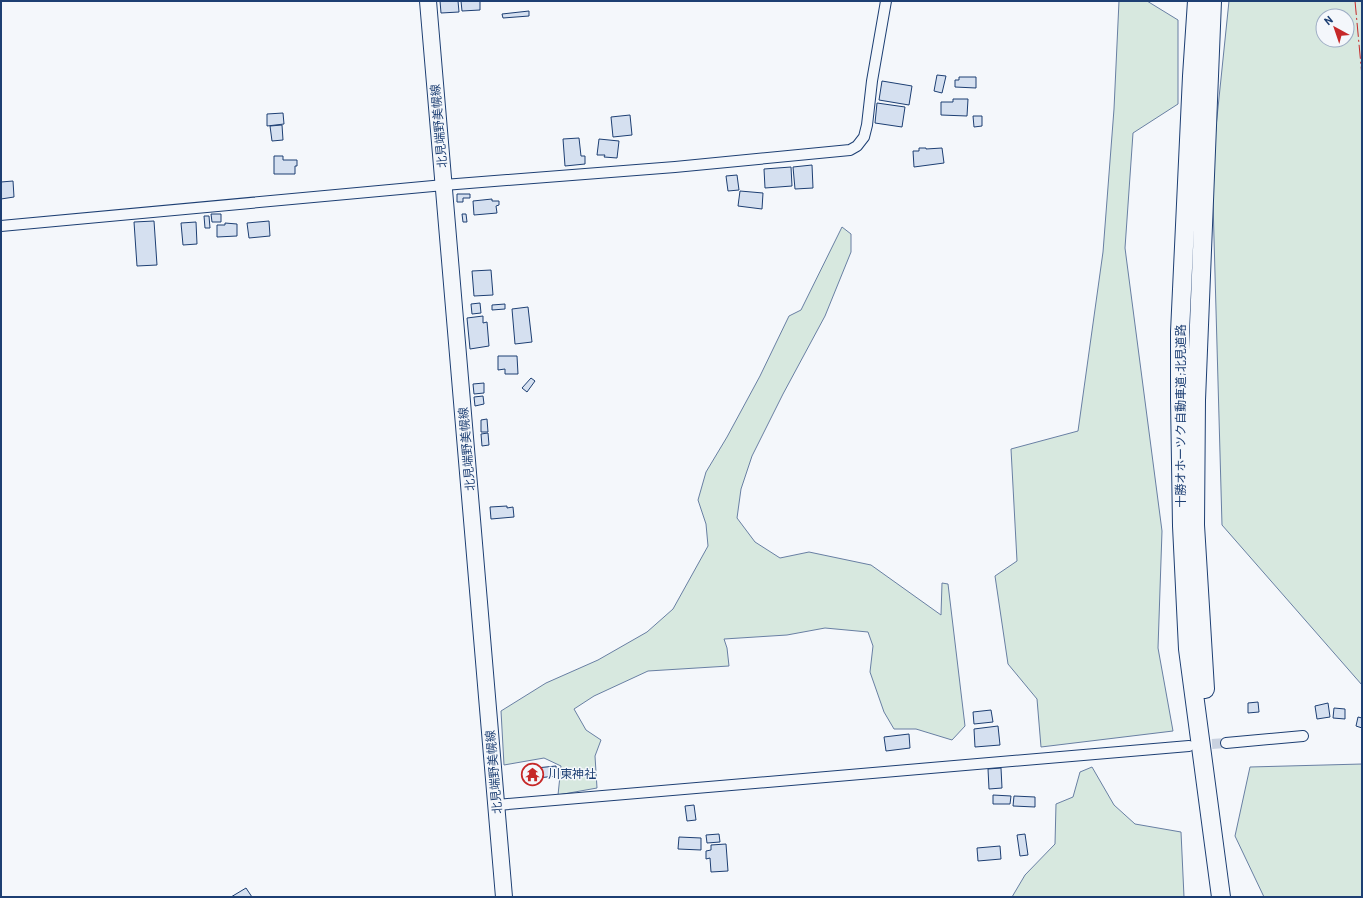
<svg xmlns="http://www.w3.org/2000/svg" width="1363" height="898" font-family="Barlow,'Noto Sans JP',sans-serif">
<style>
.green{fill:#d7e8df;stroke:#687fa3;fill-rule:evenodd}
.building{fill:#d5e0f0;stroke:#1d3f73}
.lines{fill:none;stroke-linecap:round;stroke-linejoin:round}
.street-tunnel{stroke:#c9d2e0;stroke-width:10;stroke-dasharray:10 5;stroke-linecap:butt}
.street-casing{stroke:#1d3f73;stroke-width:12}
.primary-casing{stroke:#1d3f73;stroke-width:18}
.highway-casing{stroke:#1d3f73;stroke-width:20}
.street{stroke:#f4f7fb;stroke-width:10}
.primary{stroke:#f4f7fb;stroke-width:16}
.highway{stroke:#f4f7fb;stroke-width:18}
.power{stroke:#c62828;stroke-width:1;stroke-dasharray:14 3 2 3;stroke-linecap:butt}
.labels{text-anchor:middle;stroke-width:3;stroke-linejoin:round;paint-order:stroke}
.street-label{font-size:12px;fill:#1d3f73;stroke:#f4f7fb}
.poi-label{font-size:12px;fill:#1d3f73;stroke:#f4f7fb;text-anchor:start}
</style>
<rect width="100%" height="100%" fill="#f4f7fb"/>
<path class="green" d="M1119 1H1147L1178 20V104L1133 133 1125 248 1162 531 1158 648 1173 731 1041 747 1037 699 1008 664 995 576 1017 561 1011 449 1078 431 1103 252 1114 109Z
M1229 1H1362V685L1222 525 1212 166ZM1323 16H1347V40H1323Z
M842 227 851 234V252L825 316 783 394 752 456 741 489 737 518 755 542 780 558 809 552 871 565 941 615 942 583 948 584 965 726 952 740 916 729H894L884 712 870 672 873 646 868 632 825 628 787 635 724 639 727 648 729 666 648 671 594 696 574 709 586 730 601 740 595 756 597 788 558 795 561 766 544 758 504 765 501 711 546 683 598 660 647 632 673 609 708 546 706 524 698 500 706 472 727 437 760 376 789 316 801 310Z
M1362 764V897H1264L1235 836 1250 767Z
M1092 767 1114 805 1135 824 1181 832 1184 897H1012L1025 875 1055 844 1056 804 1073 797 1080 772Z"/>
<path class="building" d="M440 1H458L459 12 441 13Z
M461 1H480V10L462 11Z
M529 11V16L503 18 502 14Z
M937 75 946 76 942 93 934 91Z
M959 77H976V88L955 87V80H959Z
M882 81 912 86 909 105 879 100Z
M953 99H968L967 116 941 115V102H953Z
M877 103 905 107 902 127 875 123Z
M283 113 284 124 267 126V114Z
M630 115 632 135 613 137 611 117Z
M973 116H982V126L974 127Z
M282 125 283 140 272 141 270 126Z
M579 138 581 156H585V164L565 166 563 139Z
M599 139 619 141 617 158 604 157 605 155H597Z
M919 148H926V149L942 148 944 163 914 167 913 151H919Z
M274 156H283V160H297V166H295V174H274Z
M812 165 813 188 795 189 793 167Z
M791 167 792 186 765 188 764 169Z
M737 175 739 190 728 191 726 176Z
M13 181 14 197 1 199V182Z
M740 191 763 193 762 209 738 206Z
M457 194H470V198H463V202H457Z
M492 199V201H499V205L496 206 497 213 474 215 473 201Z
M211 214H221V222H212Z
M462 214H466L467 222H463Z
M204 216H209L210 228H205Z
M154 221 157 265 137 266 134 222Z
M269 221 270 236 249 238 247 223Z
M196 222 197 244 183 245 181 223Z
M225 223 237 224V236L217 237V225H225Z
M491 270 493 295 474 296 472 271Z
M480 303 481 313 472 314 471 304Z
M505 304V309L492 310V305Z
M528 307 532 342 515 344 512 309Z
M483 316V323L487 322 489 346 470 349 467 318Z
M498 356H517L518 374H505V369L498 370Z
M531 378 535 381 527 392 522 388Z
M484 383V393L474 394 473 384Z
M483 396 484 404 475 406 474 397Z
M487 419 488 432H481V420Z
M488 433 489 445 482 446 481 434Z
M507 506V508L513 507 514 517 491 519 490 507Z
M1258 702 1259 712 1248 713V703Z
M1328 703 1330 717 1317 719 1315 706Z
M1334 708 1345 709V719L1333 718Z
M991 710 993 722 974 724 973 712Z
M1358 717 1362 718V728L1356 726Z
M998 726 1000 745 975 747 974 729Z
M909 734 910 748 886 751 884 737Z
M556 766 557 776 537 778 536 768Z
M1001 768 1002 788 989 789 988 769Z
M993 795 1011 796 1010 804H993Z
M1014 796 1035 797V807L1013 806Z
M694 805 696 820 687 821 685 806Z
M719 834 720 842 707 843 706 835Z
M1025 834 1028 855 1020 856 1017 835Z
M679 837 701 838V850L678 849Z
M726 844 728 871 711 872 710 858 706 859V851L711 850V845Z
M1000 846 1001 859 978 861 977 848Z
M246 888 252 897H231Z"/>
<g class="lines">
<path class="street-tunnel" d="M1197 745 1226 743"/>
<defs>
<path id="street" d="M1 226 444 185 675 167 850 150 857 146 864 137 867 125 872 81 886 1
M1226 743 1303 736
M497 805 1189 746"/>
<path id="primary" d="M428 1 504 897"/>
<path id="highway" d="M1197 1 1192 76 1180 332V399L1182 526 1188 649 1221 897
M1205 689 1195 525 1196 400 1212 1"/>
</defs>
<use href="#street" class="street-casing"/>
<use href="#primary" class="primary-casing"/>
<use href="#highway" class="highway-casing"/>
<use href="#street" class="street"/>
<use href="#primary" class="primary"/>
<use href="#highway" class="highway"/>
<path class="power" d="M1355 1 1362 76"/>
</g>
<defs>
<symbol id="temple-ring" viewBox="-11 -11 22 22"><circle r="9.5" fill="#f4f7fb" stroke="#c62828" stroke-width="1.5"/><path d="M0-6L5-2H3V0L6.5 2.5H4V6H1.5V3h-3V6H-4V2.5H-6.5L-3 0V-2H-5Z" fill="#c62828"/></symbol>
</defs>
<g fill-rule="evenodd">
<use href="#temple-ring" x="520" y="762" width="25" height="25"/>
</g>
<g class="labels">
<g class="street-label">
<text transform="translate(439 126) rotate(-95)" y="4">北見端野美幌線</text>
<text transform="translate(1181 416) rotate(-90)" y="4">十勝オホーツク自動車道;北見道路</text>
<text transform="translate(467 449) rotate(-95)" y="4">北見端野美幌線</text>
<text transform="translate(494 772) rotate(-95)" y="4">北見端野美幌線</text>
</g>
<g class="poi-label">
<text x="548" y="778">川東神社</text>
</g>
</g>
<rect width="1363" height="898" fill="none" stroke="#1d3f73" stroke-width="4"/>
<g transform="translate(1335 28) rotate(320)"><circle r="19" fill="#f4f7fb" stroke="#9eadc5"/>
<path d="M0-3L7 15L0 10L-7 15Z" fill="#c62828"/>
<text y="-6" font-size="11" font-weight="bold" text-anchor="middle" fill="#1d3f73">N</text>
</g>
</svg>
